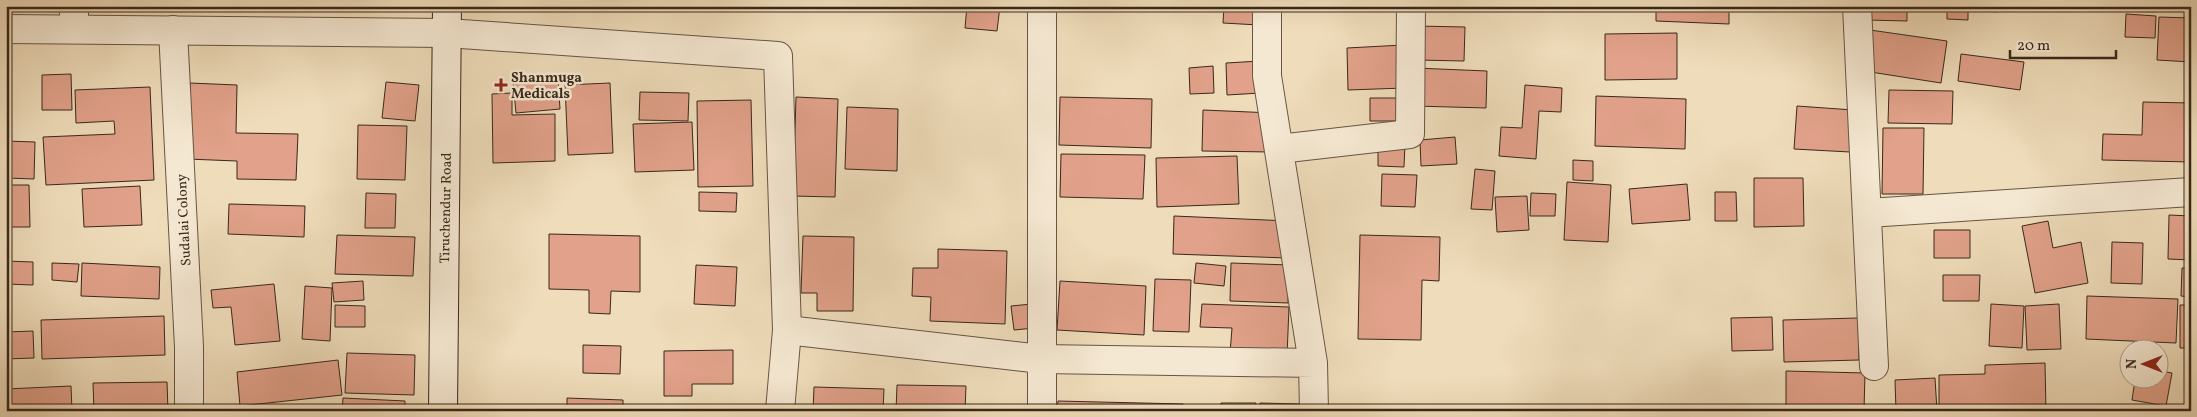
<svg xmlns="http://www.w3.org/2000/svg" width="2197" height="417" font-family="Vollkorn,serif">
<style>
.building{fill:#e1a18a;stroke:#39281b}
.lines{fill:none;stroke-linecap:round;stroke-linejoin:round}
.minor-casing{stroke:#665543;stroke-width:30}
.tertiary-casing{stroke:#665543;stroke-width:30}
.secondary-casing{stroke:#39281b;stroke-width:30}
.minor{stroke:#f5e8d2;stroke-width:28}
.tertiary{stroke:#f5e8d2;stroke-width:28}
.secondary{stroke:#f5e8d2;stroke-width:28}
.poi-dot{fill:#8f2418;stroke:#f5e8d2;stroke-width:2}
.labels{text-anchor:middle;stroke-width:5;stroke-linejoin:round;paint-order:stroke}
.poi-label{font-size:14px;font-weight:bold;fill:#39281b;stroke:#f5e8d2;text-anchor:start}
.street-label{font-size:14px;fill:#39281b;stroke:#f5e8d2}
</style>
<rect width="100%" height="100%" fill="#efdcba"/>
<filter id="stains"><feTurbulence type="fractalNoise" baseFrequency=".004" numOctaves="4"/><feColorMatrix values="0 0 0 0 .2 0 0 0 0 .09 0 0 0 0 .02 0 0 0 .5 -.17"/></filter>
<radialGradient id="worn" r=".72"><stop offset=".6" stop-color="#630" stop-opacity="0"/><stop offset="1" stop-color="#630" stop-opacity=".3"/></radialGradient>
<path class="building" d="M967 6H1000L997 31 965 28Z
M1224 6H1260L1259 25 1223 23Z
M1656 6H1729V24L1656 21Z
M1867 6H1907V21L1867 20Z
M1947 6H1968V20L1947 19Z
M1968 6H1997V12L1968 10Z
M2121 6H2155V12L2121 11Z
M2126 14 2156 16 2155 38 2125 37Z
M2159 17 2191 18V62L2157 60Z
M1417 26 1465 27 1464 61 1416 60Z
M1870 30 1947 41 1941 83 1864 71Z
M1677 33V79L1605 80V34Z
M1403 45 1404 88 1348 90 1347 48Z
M1961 54 2024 62 2020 90 1958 81Z
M1260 61 1261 93 1227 95 1226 63Z
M1213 66 1214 93 1190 94 1189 68Z
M1415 68 1487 71 1486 108 1414 106Z
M71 74 72 110H42V75Z
M558 78 560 109 516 113 513 82Z
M386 82 419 85 415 121 382 118Z
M190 83 237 85 236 133 298 134 296 180 237 179V161L187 159Z
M610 83 613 153 568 155 565 85Z
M1525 85 1562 88 1561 112 1539 111 1536 159 1499 156 1501 127 1522 128Z
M150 87 154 180 46 185 43 137 115 134 114 121 76 123 75 90Z
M1889 90 1953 91 1952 124 1888 123Z
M640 92 689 93 688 121 639 120Z
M512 93V115L555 114V161L493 163 492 94Z
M1596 96 1686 99 1685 149 1595 146Z
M796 97 838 99 835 197 793 196Z
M1060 97 1152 99 1151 148 1059 145Z
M1370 98H1405V121H1370Z
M751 100 753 186 698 187 697 101Z
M2143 102 2191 103V162L2102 160 2103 134 2142 135Z
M1797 106 1853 110 1850 152 1794 149Z
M847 107 898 109 897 171 845 169Z
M1203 110 1273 113 1272 152 1202 151Z
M692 122 694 170 635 172 633 124Z
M358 125 407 126 405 180 357 179Z
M1883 128H1924L1923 194H1882Z
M1455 137 1457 164 1421 166 1420 140Z
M6 141 35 142 34 179 6 178Z
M1378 143 1405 144 1404 167 1378 166Z
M1061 154 1145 155 1143 199 1060 197Z
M1237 156 1239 204 1157 207 1156 158Z
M1573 160 1593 161V181L1573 180Z
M1475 169 1495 171 1492 210 1471 209Z
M1382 174 1417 175 1415 207 1381 206Z
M1754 178H1803L1804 226 1754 227Z
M1567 182 1611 185 1608 242 1564 240Z
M1687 184 1690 220 1632 224 1629 189Z
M6 185H29L30 227H6Z
M140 186 142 225 84 227 82 189Z
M699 192 737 193 736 212 699 211Z
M1715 192H1736L1737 221H1715Z
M366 193 396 194 395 228H365Z
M1531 193 1556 194 1555 216H1530Z
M1527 196 1529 230 1497 232 1495 197Z
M229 204 305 206 304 237 228 234Z
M2169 215 2191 216V260L2168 259Z
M1174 216 1289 221 1287 258 1173 254Z
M2048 221 2053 248 2081 242 2088 283 2035 293 2022 226Z
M1934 230H1970V258H1934Z
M549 234 640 236V292L611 291 610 314 589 313V290L549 289Z
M337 235 415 237 413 276 335 274Z
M1360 235 1440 237 1439 281 1422 280 1421 340 1358 339Z
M803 236 854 237 853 311H817V293H801Z
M2112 242 2143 243 2142 284 2111 283Z
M938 249 1007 251 1005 324 930 321 931 297 912 296 913 268H938Z
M6 261 33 262V285L6 284Z
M52 263 79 264 77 282 52 280Z
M82 263 160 267 159 299 81 296Z
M1196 263 1226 266 1224 286 1194 283Z
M1231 263 1289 265 1288 303 1230 301Z
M696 265 737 267 735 306 694 304Z
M2182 268H2191V297L2181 296Z
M1943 275H1980L1979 301H1943Z
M1155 279 1191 280 1189 332 1153 331Z
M363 281 364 300 334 302 332 283Z
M1060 281 1146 286 1144 335 1057 330Z
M274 284 280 341 235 345 231 307 213 308 211 290Z
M305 286 332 288 330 341 302 339Z
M2087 296 2178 299 2176 343 2086 339Z
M1032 304 1035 328 1014 330 1011 306Z
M1202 304 1289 307 1287 356 1230 353 1232 328 1200 327Z
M1991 304 2024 306 2022 348 1989 346Z
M2059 304 2061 349 2027 350 2025 306Z
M335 305 365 306V327H335Z
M2180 305H2191V348H2180Z
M164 316 165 355 42 359 41 320Z
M1772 317 1773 350 1732 351 1731 318Z
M1858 318 1859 360 1784 362 1783 320Z
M33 331 34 358 6 359V332Z
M583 345 621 346 620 374 583 373Z
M733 350V384H692V396H664V351Z
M347 353 415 355 414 395 345 393Z
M338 360 342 395 240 406 237 372Z
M2045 363 2046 411H1939V375L1985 374V365Z
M1786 371 1865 373 1864 410 1786 411Z
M2160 371 2172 373 2166 406 2132 400 2135 380H2160Z
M1935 378 1937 411H1896L1895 380Z
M167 382 168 411H94L93 383Z
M897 385 966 386 965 411H896Z
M71 386 72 411H6V389Z
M814 387 884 389 883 411H813Z
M343 398 405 401V411H342Z
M567 398 623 400V411H567Z
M1058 401 1183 404V411H1057Z
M1221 403H1256L1255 411H1221Z
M1260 403 1300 404V411H1259Z"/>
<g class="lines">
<defs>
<path id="minor" d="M74 6V29
M1267 6V76L1313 363 1314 411
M1857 6 1874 366
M173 30 189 347V411
M1279 149 1410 134 1411 6
M1868 213 2191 192
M787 330 1041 359 1313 363
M1042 411V6"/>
<path id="tertiary" d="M6 29 447 33 778 56 787 330 780 411"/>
<path id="secondary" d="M443 411 447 6"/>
</defs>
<use href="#minor" class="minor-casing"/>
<use href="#tertiary" class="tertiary-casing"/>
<use href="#secondary" class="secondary-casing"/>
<use href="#minor" class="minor"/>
<use href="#tertiary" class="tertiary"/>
<use href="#secondary" class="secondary"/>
</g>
<path class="poi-dot" d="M498.5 77.5h5v5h5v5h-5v5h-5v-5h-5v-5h5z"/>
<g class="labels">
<g class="poi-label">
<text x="511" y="82">Shanmuga<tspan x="511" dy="16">Medicals</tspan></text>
</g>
<g class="street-label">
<text transform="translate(445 208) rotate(-89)" y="5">Tiruchendur Road</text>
<text transform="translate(183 220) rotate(-93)" y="5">Sudalai Colony</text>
</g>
</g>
<rect width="2197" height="417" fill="none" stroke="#efdcba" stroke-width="25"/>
<rect x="8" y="8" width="2182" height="402" fill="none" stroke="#39281b" stroke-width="2.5"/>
<rect x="12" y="12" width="2172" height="392" fill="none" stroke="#39281b"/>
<g transform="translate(2144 364) rotate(270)"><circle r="24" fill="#f5e8d2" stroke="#aa9b89"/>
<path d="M0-4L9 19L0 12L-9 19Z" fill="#8f2418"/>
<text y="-8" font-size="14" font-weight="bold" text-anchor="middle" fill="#39281b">N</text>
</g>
<path d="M2010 50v8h106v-8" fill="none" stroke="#39281b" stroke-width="2.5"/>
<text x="2017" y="50" font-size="15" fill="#39281b" stroke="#f5e8d2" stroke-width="4" paint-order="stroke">20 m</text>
<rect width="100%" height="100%" filter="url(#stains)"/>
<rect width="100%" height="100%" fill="url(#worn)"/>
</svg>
